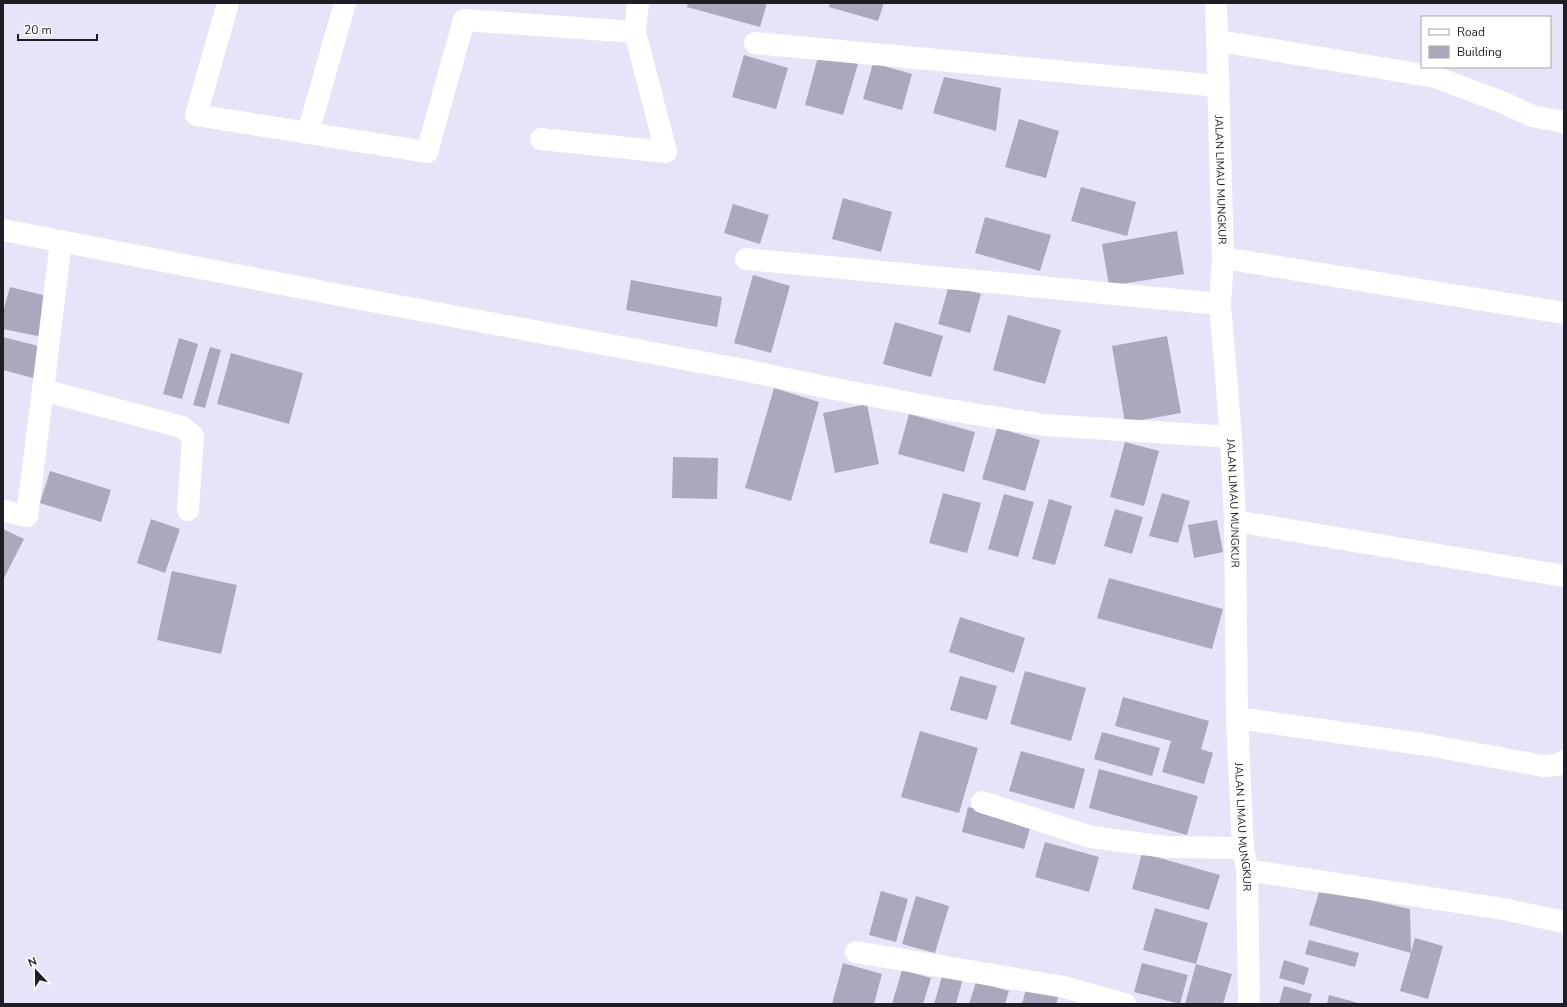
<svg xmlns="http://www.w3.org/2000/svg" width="1567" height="1007" font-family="'Nunito Sans',sans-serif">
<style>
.building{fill:#aaa8bc}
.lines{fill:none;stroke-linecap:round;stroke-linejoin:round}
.street{stroke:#fff;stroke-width:22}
.secondary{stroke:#fff;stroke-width:22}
.labels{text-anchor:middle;stroke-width:3;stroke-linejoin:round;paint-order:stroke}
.street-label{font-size:11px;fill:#1f1e25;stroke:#fff}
</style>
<rect width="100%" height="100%" fill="#e6e4f8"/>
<path class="building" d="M688 3H767L760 27 687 7Z
M830 3H884L878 21 829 7Z
M819 53 858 64 843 115 805 105Z
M744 55 788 68 776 109 732 97Z
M873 63 912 74 902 110 863 99Z
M944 77 1001 88 996 131 933 113Z
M1019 119 1059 131 1046 178 1005 167Z
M1081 187 1136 202 1127 236 1071 221Z
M843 198 892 212 881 252 832 239Z
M733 204 769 215 760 244 724 233Z
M985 217 1051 235 1040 271 975 253Z
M1177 231 1184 274 1109 286 1102 244Z
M753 275 790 286 771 353 734 343Z
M631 280 722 297 717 327 626 310Z
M949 285 981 294 970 333 938 324Z
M10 287 47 296 42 337 3 329V312Z
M1008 315 1061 330 1045 384 993 370Z
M895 322 943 336 931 377 883 364Z
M1167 336 1181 413 1125 423 1112 346Z
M3 337 42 347 33 378 3 370Z
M179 338 198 344 182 399 163 394Z
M210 347 221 350 205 408 193 405Z
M231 353 303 373 289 424 217 404Z
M774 388 819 402 791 501 745 488Z
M867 404 879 464 835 473 823 413Z
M909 414 975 432 964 472 898 454Z
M997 428 1040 440 1025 491 982 479Z
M1125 442 1159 451 1144 506 1110 497Z
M673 457 718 458 717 499 672 498Z
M50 471 111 490 101 522 40 503Z
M943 493 981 503 967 553 929 543Z
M1162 493 1190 501 1178 543 1149 536Z
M1004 494 1034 502 1018 557 988 549Z
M1049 499 1072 506 1055 565 1032 559Z
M1115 509 1143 517 1132 554 1104 546Z
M151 519 180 529 165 573 137 563Z
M1217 520 1223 552 1194 558 1188 525Z
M3 529 24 539 3 580Z
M172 571 237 585 221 654 157 640Z
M1109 578 1223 609 1212 649 1097 618Z
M960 617 1025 638 1014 673 949 652Z
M1025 671 1086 688 1071 741 1010 724Z
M960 676 997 686 987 720 950 710Z
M1123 697 1209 721 1201 749 1213 753 1204 784 1162 772 1171 741 1115 726Z
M920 731 978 748 959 813 901 797Z
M1102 732 1160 748 1152 776 1094 759Z
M1021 751 1085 769 1074 809 1009 791Z
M1099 769 1198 796 1187 835 1089 808Z
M968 807 1031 825 1024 849 962 832Z
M1045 842 1099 857 1089 892 1035 877Z
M1142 853 1220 875 1209 910 1132 889Z
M1320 889 1410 909 1411 953 1309 925Z
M881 891 908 899 896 942 869 935Z
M916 896 949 906 935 953 902 944Z
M1155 908 1208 923 1196 964 1143 950Z
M1415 938 1443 946 1428 999 1400 991Z
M1309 940 1359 953 1355 967 1305 954Z
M1284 960 1309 968 1304 985 1279 978Z
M843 963 882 974 874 1004H832Z
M1142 963 1188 975 1180 1004 1134 992Z
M1196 964 1232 974 1223 1004H1185Z
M902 970 931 978 923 1004H892Z
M943 973 963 978 956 1004H934Z
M976 982 1009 991 1005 1004H969Z
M1027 985 1059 994 1056 1004H1022Z
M1284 986 1312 994 1309 1004H1279Z
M1329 995 1362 1004H1327Z"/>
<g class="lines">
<path class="street" d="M228 3 196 115 427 152 464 20 635 32
M1219 41 1435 77 1502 102 1532 116 1564 122
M755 43 1219 86
M308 133 345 3
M541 139 666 152 635 32 638 3
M3 230 355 298 739 369 830 388 943 409 1045 425 1231 437
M61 241 43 390 182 427 193 436 188 510
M1223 258 1564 313
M746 259 1220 304
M3 511 27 516 43 390
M1235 521 1564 576
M1237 718 1428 745 1543 766 1557 765 1564 761
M982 802 1091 837 1166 847 1243 848
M1247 870 1503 909 1564 922
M856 952 1064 987 1125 1004"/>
<path class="secondary" id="s1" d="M1216 3 1223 258 1220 304 1231 437 1235 521 1237 718 1243 848 1247 870 1249 1004"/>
</g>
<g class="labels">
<g class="street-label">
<text dy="4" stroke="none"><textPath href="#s1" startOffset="177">JALAN LIMAU MUNGKUR</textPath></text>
<text dy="4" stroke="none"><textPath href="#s1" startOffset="501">JALAN LIMAU MUNGKUR</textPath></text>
<text dy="4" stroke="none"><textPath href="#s1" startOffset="825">JALAN LIMAU MUNGKUR</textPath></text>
</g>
</g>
<rect width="1567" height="1007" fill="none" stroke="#1f1e25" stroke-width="8"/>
<rect x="1421" y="16" width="130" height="52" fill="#ffffff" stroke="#a5a5a8"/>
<rect x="1429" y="29" width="20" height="6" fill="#ffffff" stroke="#a5a5a8"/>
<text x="1457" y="36" font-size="12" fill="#1f1e25">Road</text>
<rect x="1429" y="46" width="20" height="12" fill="#aaa8bc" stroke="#a5a5a8"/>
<text x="1457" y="56" font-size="12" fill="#1f1e25">Building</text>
<g transform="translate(36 971) rotate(338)" stroke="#ffffff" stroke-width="3" paint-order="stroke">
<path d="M0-3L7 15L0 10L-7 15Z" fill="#1f1e25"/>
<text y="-6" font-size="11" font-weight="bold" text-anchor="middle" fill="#1f1e25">N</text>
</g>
<path d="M18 34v6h79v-6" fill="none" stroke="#1f1e25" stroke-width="2"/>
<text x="24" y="34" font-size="12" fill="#1f1e25" stroke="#ffffff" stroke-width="3" paint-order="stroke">20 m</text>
</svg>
